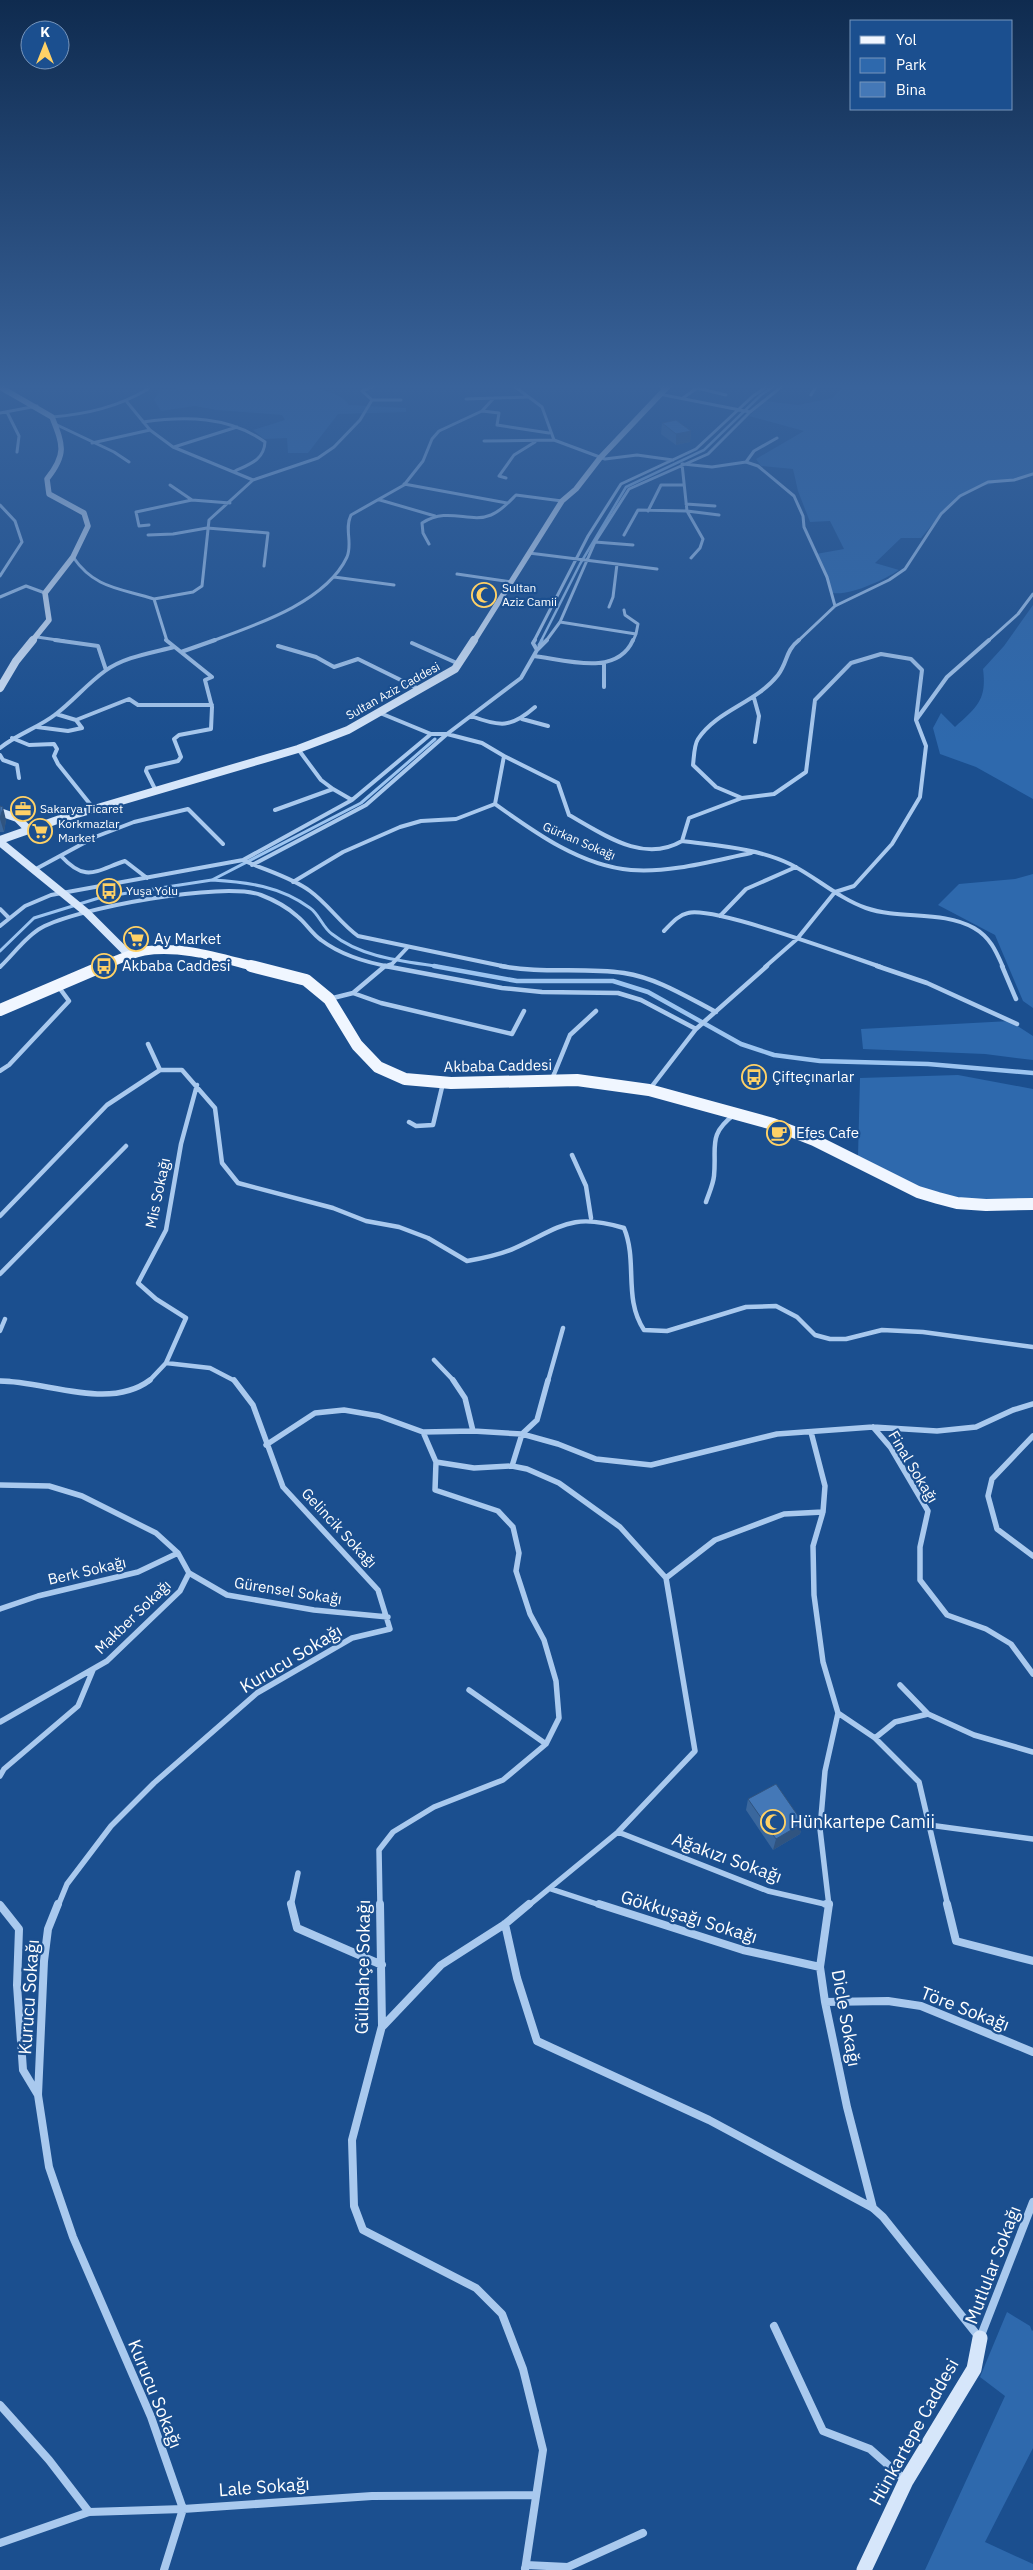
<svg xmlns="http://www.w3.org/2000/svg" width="1033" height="2570" font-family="'IBM Plex Sans',sans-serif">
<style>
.green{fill:#2e69ad}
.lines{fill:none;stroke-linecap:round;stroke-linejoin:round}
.stream-far2{stroke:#9cc4f0;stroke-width:2.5}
.stream-far1{stroke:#9cc4f0;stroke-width:3}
.stream{stroke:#9cc4f0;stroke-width:4.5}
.street-far4{stroke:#a9c9ee;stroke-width:3}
.street-far3{stroke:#a9c9ee;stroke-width:4}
.street-far2{stroke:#a9c9ee;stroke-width:4.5}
.street-far1{stroke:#a9c9ee;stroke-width:5.5}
.street{stroke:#a9c9ee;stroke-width:8}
.secondary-far2{stroke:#d6e6fa;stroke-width:5.5}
.secondary-far1{stroke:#d6e6fa;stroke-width:8}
.secondary{stroke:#d6e6fa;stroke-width:15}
.primary-far1{stroke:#f0f6ff;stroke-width:9}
.primary{stroke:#f0f6ff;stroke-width:12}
.wall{fill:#3a679d}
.shaded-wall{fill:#305480}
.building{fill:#4478b7;stroke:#305480}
.labels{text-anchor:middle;stroke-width:4.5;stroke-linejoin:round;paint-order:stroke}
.far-poi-label{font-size:12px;fill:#fff;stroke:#1b4f8f;text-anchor:start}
.far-street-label{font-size:12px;fill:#fff;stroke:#1b4f8f}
.poi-label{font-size:15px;fill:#fff;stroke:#1b4f8f;text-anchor:start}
.street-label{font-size:15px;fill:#fff;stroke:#1b4f8f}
.near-street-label{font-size:18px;fill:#fff;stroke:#1b4f8f}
.near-poi-label{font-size:18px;fill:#fff;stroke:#1b4f8f;text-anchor:start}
</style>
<rect width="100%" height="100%" fill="#1b4f8f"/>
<path class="green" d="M178 383C211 383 332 376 349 405L406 408V412L338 414 308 453H288L287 438 264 439 253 430 285 420 282 415 217 410 195 406 161 411 154 400 160 390H178Z
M847 383H1033V475L973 488 945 509 921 538H901L875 563 899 570C884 580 850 596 832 593L816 554 844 549 830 521 810 522 798 491 793 469 761 466 756 459 804 431 749 416 765 401 798 405 832 398Z
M1033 605V799L976 767 940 754 933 728 941 713 955 727C977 707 987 700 983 669L1004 646Z
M1033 874V1008L1023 1001 995 935 938 905 959 884 1015 879Z
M1010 1021 1033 1036V1060L985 1054 863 1049 861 1029Z
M958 1075 1033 1089V1198L976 1201 927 1191 858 1157 860 1078Z
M1007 2312 1030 2326 1032 2331 1033 2330V2448L985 2542 1033 2564V2570H925L1005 2396 980 2377Z"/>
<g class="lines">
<path class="stream-far2" d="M541 641 580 564 626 487 704 450 761 395 779 383"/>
<path class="stream-far1" d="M539 645 542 640
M212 880C247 882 280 886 310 908 319 914 323 928 332 934 362 958 404 961 441 967
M0 951 34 918 102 897 212 880 361 803 435 739"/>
<path class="stream" d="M434 966 517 981H613L648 992 741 1044 774 1055 820 1061 928 1064 1033 1073"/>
<path class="street-far4" d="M510 383 542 407 554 440 605 459 637 455 673 460
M649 383 666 388
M564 384 566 383
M362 391 372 400H401
M362 391 382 383
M659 394 750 412
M811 395 818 383
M683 398 697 388 726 395
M466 399 528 397
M127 402 150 430 173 447 253 480
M482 411 499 413 497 425 549 433
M7 412 19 436 17 452
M0 413 37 406
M52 417C87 414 118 407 148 389L149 383
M143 422C185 416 229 416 265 442 264 460 250 464 235 471
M55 424 114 452 129 462
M484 441 554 440
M92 443 150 430
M174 447 237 427
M746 462 758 466 794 496 803 516 804 527 827 577 835 606
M682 464 687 511 703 539 700 548 691 558
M683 464 712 467 746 462 754 451 777 438
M506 478 499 476 514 455 535 442
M404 484 507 503
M170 485 192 500
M380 500 435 516
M686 504 715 506
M0 505 15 521 22 542 0 576
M648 511 661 485H684
M149 525 139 526 136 512 192 500 230 503
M148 535 173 534 207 528 268 533 264 566
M624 535 638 510 687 511 719 515
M595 542 633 545
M429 544 423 533 422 523C449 506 469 524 491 515 501 511 509 502 516 495L562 501
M529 553 657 569
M73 557C95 589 120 588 154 599L167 641
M457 574 511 582
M334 577 394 585
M0 597 26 586 45 593
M154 599 193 592 202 586 209 520 253 480 318 458 334 447 360 420 372 400
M609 607 613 597 617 564
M624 610 625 615 638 624 636 634
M560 622 636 634 633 641
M37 637 64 641
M212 641C256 625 326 602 347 557 353 543 344 529 351 515L404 485 423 461 432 439 439 431 482 411 493 399
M534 641 588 536 621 484 696 449 753 396 773 383
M546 641 560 622 595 542 629 489 708 454 750 412 786 383
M798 641 835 606 889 580 905 569 941 514 960 496 988 482 1014 480 1033 474
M988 641 1018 614 1033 594"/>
<path class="street-far3" d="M55 640 98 646 106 670
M535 640 533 643 537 650
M412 643 459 664
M278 646 316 657 334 667 358 659 421 690
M181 652 215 640
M534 656C566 660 617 677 633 640
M604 664V687
M754 698 759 716 755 742
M380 713 431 734H447L482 743 504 756 495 804
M471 716C500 727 511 728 535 707
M522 719 548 726
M76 720 129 699 138 705H212
M37 727 68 731 82 728 76 720 56 714
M12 738 29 745 54 744 57 749 54 756 58 764 94 809
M0 748C17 734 38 728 56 714 73 701 87 684 105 671 124 657 151 653 174 647
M0 755 3 760 17 765 19 778
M504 756 558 783 569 815C603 834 643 864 682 841L689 818 742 798 774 794 806 772 815 700 851 663 881 654 911 659 922 670 916 719
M333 789 352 800
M156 791 146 771 147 768 178 761 181 757 174 739 179 735 211 729 212 707 205 680 212 677 166 640
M742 798 716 787 693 765C694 757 694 745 698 739 717 710 756 703 778 675 788 662 785 651 799 640
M495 804C534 832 581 866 631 870 671 873 712 861 751 853
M275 810 333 789 321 780 298 749
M682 841C718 846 757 848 790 864 816 877 838 898 866 908 901 920 942 910 974 928 990 937 996 951 1003 967
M61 856C86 883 95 871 125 861L147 878
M243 860C264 870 291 877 310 891 328 904 340 923 358 936L507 967
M252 865 366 805 447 734 521 678 537 650 547 640
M34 870 95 837 134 822 188 809 223 844
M293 882 343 852 400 827 421 821 456 819 495 804
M0 909 8 917
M720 916 746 889 796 867
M0 926 25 906 51 895 243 860 352 800 431 734
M664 931C671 924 678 915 688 913 714 906 848 956 881 967
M0 967C13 955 26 936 41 928 77 908 223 881 261 895 274 900 287 907 297 916 306 923 312 934 321 940 341 955 368 963 392 967
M383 967 392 964 407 948
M765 967 797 939 835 892 854 886 892 844 920 797 926 746 916 720 947 677 989 640"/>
<path class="street-far2" d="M385 966 502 988 542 992 618 993 641 1000 696 1029
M501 966C542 974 583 967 624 973 657 978 687 997 716 1012
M877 966 927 983 1017 1024
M1002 966 1016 999
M353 993 381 1003 512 1034 524 1011
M329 999 353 993 385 966
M148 1044 160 1070
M0 1071 9 1065 69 1001 58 986
M552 1079 570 1035 596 1011
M649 1090 696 1029 767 966
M409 1122 416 1126 433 1125 443 1083
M572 1155 586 1186 591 1218
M706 1202C709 1193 713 1185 714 1176 717 1146 707 1135 735 1114
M0 1216 107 1105 160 1070H182L215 1108 222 1163 238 1183 333 1208 366 1221 399 1227 428 1238 467 1261C484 1258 500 1255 515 1248 561 1227 571 1212 624 1228 638 1262 623 1298 644 1330L667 1331 746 1307 776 1306 797 1317 815 1335 830 1339H846L882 1330 923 1332 1033 1347
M0 1274 126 1146
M0 1331 5 1319
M434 1360 454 1381
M166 1363 186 1318 156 1299 138 1283 166 1230 181 1144 197 1085
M0 1381H10
M149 1381 166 1363 210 1368 235 1381
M548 1381 563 1328"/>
<path class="street-far1" d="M453 1380 465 1398 473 1431
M0 1381C46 1381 109 1411 150 1380
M873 1427 891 1448 928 1511 920 1547V1580L947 1615 986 1629 1011 1644 1033 1674
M811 1432 825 1486 823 1512 813 1546 814 1595 823 1662 838 1713 875 1738 919 1782 948 1906
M1033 1436 992 1479 988 1496 997 1529 1033 1556
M266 1445 315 1413 344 1410 379 1416 423 1432 473 1431 522 1434 558 1444 596 1459 651 1465 777 1434 873 1427 937 1431 976 1427 1013 1410 1033 1404
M436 1462 474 1468 512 1466 527 1469 559 1483 620 1527 666 1578
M512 1466 522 1434 537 1420 548 1380
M0 1485 49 1486 82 1496 156 1533 178 1553 189 1573 180 1591 107 1661 0 1722
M189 1573 227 1595 314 1610 388 1617
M0 1609 38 1596 138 1572 178 1553
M900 1685 928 1714 974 1735 1033 1752
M469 1690 546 1744
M875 1738 895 1722 928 1714
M0 1776 4 1769 78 1706 93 1670
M929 1825 1033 1839
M618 1832 768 1891 829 1905
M551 1889 603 1906
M58 1906 67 1884 111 1826 154 1783 257 1693 352 1638 390 1629 378 1590 283 1487 253 1405 234 1380
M291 1906 298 1873
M380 1906 379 1850 393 1832 434 1807 503 1780 546 1744 559 1718 556 1681 544 1640 530 1614 516 1571 519 1553 513 1527 498 1511 435 1490 436 1462 423 1432
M528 1906 618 1832 695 1751 666 1578 715 1540 784 1514 823 1512
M829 1906 820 1829 825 1771 838 1713"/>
<path class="street" d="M58 1904 48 1929 44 1961 38 2095 49 2167 73 2237 151 2417 183 2509 164 2570
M291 1904 297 1928 382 1965
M380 1904 382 2026 352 2140 354 2206 363 2230 476 2288 502 2314 523 2369 543 2450 525 2570
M599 1904 743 1950 820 1967
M826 1904 829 1905
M829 1904 820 1967 825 2002 847 2107 873 2208
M947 1904 956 1941 1033 1961
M0 1905 19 1929 17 1985 23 2070 38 2095
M505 1924 517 1978 537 2041 709 2120 873 2208 883 2217 978 2336
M825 2002 888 2001 921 2006 1033 2052
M383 2026 441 1965 505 1924 529 1904
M774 2326 823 2431 870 2449 904 2479
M980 2338 1033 2202
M0 2405 49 2460 89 2512
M0 2543 89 2512 183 2509 372 2496 536 2495
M525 2568 526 2565 568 2567 643 2533"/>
<path class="secondary-far2" d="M0 387 52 417C63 445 67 454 47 479L49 494 84 513 88 526 73 557 45 593 49 620 32 641
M474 641 562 501 576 489 600 458 671 383"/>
<path class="secondary-far1" d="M0 688 16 661 33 640
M0 812 17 818 29 830
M0 840 60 819 298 749 348 730 455 669 474 640
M0 842 87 913 129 955"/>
<path class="secondary" d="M864 2570 906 2481 974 2369 980 2338"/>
<path class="primary-far1" d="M100 967C115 961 129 954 144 951 182 945 220 958 256 967"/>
<path class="primary" d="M251 966 306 980 329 999 357 1045 378 1067 405 1079 451 1083 577 1080 649 1090 773 1124 814 1140 918 1192 938 1198 957 1203 986 1205 1033 1204
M0 1010 103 966"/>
</g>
<path class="wall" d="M662 423 691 431 690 442 676 445 661 434Z
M0 806 6 820 4 832H0Z
M748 1799 803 1823 800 1834 773 1850 746 1810Z"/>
<path class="shaded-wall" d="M691 431 690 442 676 445V434Z
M3 807 6 820 4 832 0 819Z
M803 1823 800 1834 773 1850 776 1839Z"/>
<path class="building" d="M676 420 691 431 676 434 662 423Z
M0 806 3 807 0 819Z
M776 1784 803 1823 776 1839 748 1799Z"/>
<linearGradient id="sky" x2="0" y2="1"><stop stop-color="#0f2b4f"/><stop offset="0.52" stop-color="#39639b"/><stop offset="1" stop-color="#39639b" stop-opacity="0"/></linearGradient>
<rect width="1033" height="743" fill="url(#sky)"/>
<defs>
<symbol id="mosque-ring" viewBox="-11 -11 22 22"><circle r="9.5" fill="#1b4f8f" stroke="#ffd166" stroke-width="1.5"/><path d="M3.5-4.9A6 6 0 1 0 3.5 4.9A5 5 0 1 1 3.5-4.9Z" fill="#ffd166"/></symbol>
<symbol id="office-ring" viewBox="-11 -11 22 22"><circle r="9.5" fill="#1b4f8f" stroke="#ffd166" stroke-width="1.5"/><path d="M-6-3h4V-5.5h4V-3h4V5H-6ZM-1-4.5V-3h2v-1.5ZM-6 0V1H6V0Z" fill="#ffd166"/></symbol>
<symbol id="supermarket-ring" viewBox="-11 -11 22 22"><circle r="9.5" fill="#1b4f8f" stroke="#ffd166" stroke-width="1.5"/><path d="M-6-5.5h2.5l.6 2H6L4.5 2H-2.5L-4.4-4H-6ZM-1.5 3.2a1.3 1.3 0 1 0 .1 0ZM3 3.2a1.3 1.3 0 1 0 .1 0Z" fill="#ffd166"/></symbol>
<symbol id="bus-ring" viewBox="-11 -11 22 22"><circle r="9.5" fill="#1b4f8f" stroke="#ffd166" stroke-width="1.5"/><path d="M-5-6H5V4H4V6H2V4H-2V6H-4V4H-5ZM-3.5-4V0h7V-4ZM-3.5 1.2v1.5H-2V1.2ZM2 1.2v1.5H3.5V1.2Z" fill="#ffd166"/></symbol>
<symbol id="cafe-ring" viewBox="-11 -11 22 22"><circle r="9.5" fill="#1b4f8f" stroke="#ffd166" stroke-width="1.5"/><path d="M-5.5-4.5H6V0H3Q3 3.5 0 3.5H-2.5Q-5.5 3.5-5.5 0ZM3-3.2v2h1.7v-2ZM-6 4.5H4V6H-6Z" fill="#ffd166"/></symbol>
</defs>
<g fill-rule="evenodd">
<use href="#mosque-ring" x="470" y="581" width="28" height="28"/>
<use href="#office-ring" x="9" y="795" width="28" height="28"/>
<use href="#supermarket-ring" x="26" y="817" width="28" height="28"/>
<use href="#bus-ring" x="95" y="877" width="28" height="28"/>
<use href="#supermarket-ring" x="122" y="925" width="28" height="28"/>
<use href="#bus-ring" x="90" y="952" width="28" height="28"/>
<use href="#bus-ring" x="740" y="1063" width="28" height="28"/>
<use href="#cafe-ring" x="765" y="1119" width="28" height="28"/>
<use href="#mosque-ring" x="759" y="1808" width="28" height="28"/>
</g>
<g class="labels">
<g class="far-poi-label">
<text x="502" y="592">Sultan<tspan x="502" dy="14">Aziz Camii</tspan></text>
<text x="40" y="813">Sakarya Ticaret</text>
<text x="58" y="828">Korkmazlar<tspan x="58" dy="14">Market</tspan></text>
<text x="126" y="895">Yuşa Yolu</text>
</g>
<g class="far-street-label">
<text transform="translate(393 691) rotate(-29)" y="4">Sultan Aziz Caddesi</text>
<text transform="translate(579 841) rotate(23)" y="4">Gürkan Sokağı</text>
</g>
<g class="poi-label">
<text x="154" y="944">Ay Market</text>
<text x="122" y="971">Akbaba Caddesi</text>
<text x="772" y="1082">Çifteçınarlar</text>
<text x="796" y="1138">Efes Cafe</text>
</g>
<g class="street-label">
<text transform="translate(498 1066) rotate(-1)" y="5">Akbaba Caddesi</text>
<text transform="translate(158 1193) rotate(-78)" y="5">Mis Sokağı</text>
<text transform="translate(913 1467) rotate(59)" y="5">Final Sokağı</text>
<text transform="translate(339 1528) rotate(47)" y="5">Gelincik Sokağı</text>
<text transform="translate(87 1571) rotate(-13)" y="5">Berk Sokağı</text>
<text transform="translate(288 1591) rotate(9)" y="5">Gürensel Sokağı</text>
<text transform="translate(133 1617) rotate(-44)" y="5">Makber Sokağı</text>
</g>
<g class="near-street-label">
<text transform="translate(291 1659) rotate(-31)" y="6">Kurucu Sokağı</text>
<text transform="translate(727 1858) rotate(20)" y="6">Ağakızı Sokağı</text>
<text transform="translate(689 1917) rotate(17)" y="6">Gökkuşağı Sokağı</text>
<text transform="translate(363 1967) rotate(-89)" y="6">Gülbahçe Sokağı</text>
<text transform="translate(29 1997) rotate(-86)" y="6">Kurucu Sokağı</text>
<text transform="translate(965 2009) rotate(21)" y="6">Töre Sokağı</text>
<text transform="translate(846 2018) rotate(80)" y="6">Dicle Sokağı</text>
<text transform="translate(993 2265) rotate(-69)" y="6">Mutlular Sokağı</text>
<text transform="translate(155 2394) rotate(68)" y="6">Kurucu Sokağı</text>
<text transform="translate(914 2432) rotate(-61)" y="6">Hünkartepe Caddesi</text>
<text transform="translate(264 2487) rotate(-4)" y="6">Lale Sokağı</text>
</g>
<g class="near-poi-label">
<text x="790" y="1828">Hünkartepe Camii</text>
</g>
</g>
<rect x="850" y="20" width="162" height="90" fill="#1b4f8f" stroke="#7695bc"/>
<rect x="860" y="36" width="25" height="8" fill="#f0f6ff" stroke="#7695bc"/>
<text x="896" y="45" font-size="15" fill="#ffffff">Yol</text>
<rect x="860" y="58" width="25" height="15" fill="#2e69ad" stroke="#7695bc"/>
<text x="896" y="70" font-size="15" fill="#ffffff">Park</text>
<rect x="860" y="82" width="25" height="15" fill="#4478b7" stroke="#7695bc"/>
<text x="896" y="95" font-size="15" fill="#ffffff">Bina</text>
<g transform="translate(45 45)"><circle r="24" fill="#1b4f8f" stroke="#7695bc"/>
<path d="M0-4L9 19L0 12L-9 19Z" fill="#ffd166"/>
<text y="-8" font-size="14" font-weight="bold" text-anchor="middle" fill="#ffffff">K</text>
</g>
</svg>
